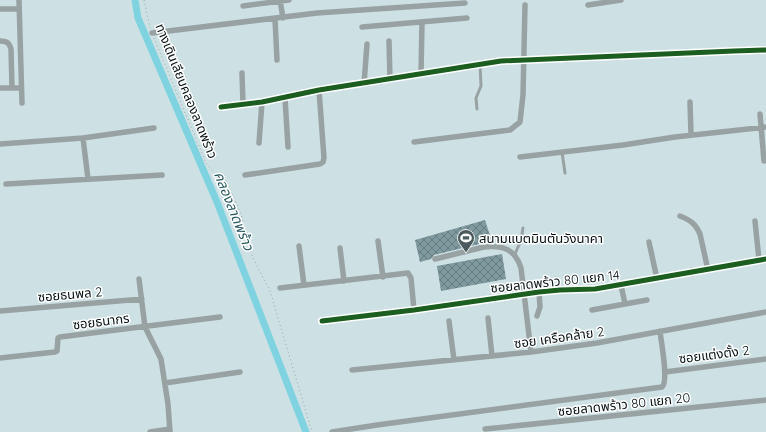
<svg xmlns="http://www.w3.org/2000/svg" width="766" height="432" font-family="Quicksand,'Noto Sans Thai',sans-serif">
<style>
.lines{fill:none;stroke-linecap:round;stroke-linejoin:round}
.canal{stroke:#7fd3e0;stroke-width:7}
.building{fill:url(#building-cross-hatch)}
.path{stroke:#9aa5a7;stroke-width:1;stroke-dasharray:1 3;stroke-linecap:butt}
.service{stroke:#99a2a3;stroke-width:3}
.minor{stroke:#99a2a3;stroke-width:5.5}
.cycleway-casing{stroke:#fff;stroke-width:8}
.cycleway{stroke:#1b5e20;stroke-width:5}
.labels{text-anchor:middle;stroke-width:3;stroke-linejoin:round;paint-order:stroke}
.street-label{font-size:13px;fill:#051113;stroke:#fff}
.poi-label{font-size:13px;fill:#051113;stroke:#fff;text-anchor:start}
.water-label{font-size:14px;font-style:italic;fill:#2a5b62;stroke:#fff}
</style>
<defs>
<pattern id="building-cross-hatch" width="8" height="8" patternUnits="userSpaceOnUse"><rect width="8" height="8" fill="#7f9a9e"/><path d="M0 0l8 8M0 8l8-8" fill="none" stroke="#667c80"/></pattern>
</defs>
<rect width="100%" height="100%" fill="#cde1e4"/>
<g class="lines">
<path class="canal" d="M135 0 138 18 217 202 306 432"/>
</g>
<path class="building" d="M485 220 492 242 483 243 434 255 431 259 420 262 415 240Z
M502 254 506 279 441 291 437 266Z"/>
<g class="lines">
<path class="path" d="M144 0 150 28
M154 38 206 163 232 194 241 214 248 244 253 258 270 291 312 432"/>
<path class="service" d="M477 109 476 98 481 86 480 65
M562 152 565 173
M515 254 521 240 523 228
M494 288H513L519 294"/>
<path class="minor" d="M19 0 22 103
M280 0 283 18
M588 5 621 0
M243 6 289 0
M0 9H18
M275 19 277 60
M362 27 467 18
M152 33 317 13 465 3
M0 41C6 41 9 42 11 49L12 88
M389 41 390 80
M242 73 243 104
M421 75 422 22
M364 84 367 44
M0 88H21
M285 98 288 147
M690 102 691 135
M221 107 262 102 319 90 501 61 734 51 766 50
M760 114 764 161
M83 138 88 179
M414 142 510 130 520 122 523 95 525 5
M259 143 262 102
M0 144 83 138 154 128
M520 157 623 145 675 137 766 127
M245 175 320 164 323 162 324 158 319 90
M6 184 162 175
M680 216C690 220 695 223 700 234L708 270
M755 221 759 260
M378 241 383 277
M649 242 657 279
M299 246 304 285
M340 248 344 281
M435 259 484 247C503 245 515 249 521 268L531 352
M139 279 145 327 161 359 168 404 170 432
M621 285 625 304
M280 288 408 273 411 278 414 310
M592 310 647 300
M0 311 142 299
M537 316 540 307 539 292
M488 318 492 356
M322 321 414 310 539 292 560 290 595 289 766 259
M449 321 454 360
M0 358 55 352 57 351 58 338 60 337 220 317
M352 370 531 352 597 343 766 312
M665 372 766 359
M165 383 240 372
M485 429 766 400
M150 432 170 429
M332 432 377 425 662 387C669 381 661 342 660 331"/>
<defs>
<path id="cycleway" d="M221 107 262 102 319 90 501 61 734 51 766 50
M322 321 414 310 539 292 560 290 595 289 766 259"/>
</defs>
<use href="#cycleway" class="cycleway-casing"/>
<use href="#cycleway" class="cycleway"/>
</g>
<defs>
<symbol id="stadium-pin" viewBox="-11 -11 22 30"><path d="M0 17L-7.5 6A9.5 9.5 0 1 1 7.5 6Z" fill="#4b5a5c" stroke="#fff"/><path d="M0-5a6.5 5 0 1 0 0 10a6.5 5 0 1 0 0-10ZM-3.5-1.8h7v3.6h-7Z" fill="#fff"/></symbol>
</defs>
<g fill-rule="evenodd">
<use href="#stadium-pin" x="456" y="228" width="20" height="27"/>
</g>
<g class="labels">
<g class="street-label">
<text transform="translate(187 91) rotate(68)" y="5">ทางเดินเลียบคลองลาดพร้าว</text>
<text transform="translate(555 281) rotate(-6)" y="5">ซอยลาดพร้าว 80 แยก 14</text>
<text transform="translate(70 294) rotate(-5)" y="5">ซอยธนพล 2</text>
<text transform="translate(101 321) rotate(-7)" y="5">ซอยธนากร</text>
<text transform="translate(559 337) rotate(-8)" y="5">ซอย เครือคล้าย 2</text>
<text transform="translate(714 354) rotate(-7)" y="5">ซอยแต่งตั้ง 2</text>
<text transform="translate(624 404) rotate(-6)" y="5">ซอยลาดพร้าว 80 แยก 20</text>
</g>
<g class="poi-label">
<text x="479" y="243">สนามแบตมินตันวังนาคา</text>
</g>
<g class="water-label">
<text transform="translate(234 211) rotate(68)" y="5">คลองลาดพร้าว</text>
</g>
</g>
</svg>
